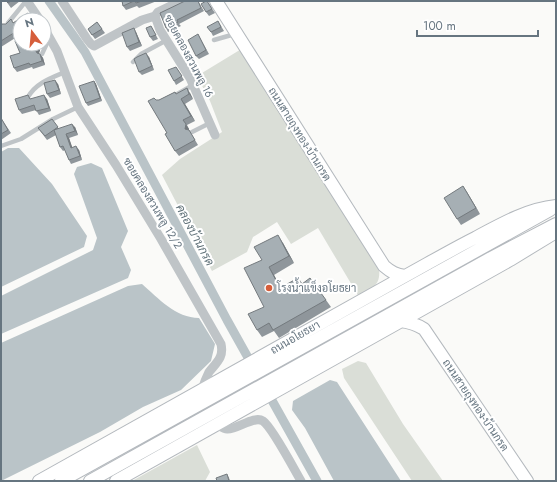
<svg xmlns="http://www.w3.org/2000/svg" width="557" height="482" font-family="Jost,Sarabun,sans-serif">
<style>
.green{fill:#daded7}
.water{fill:#bac4c8}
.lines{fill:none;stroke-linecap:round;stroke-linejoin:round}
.canal{stroke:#bac4c8;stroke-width:9}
.secondary-casing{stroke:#b4b9be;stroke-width:14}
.lane{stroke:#bfc4c7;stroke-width:4.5}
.street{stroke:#bfc4c7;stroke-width:9}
.secondary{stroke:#fff;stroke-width:12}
.wall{fill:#8f969b}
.shaded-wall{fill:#747a7e}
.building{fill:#a6afb4;stroke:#747a7e}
.poi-dot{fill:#d65e3b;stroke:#fff;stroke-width:1.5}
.labels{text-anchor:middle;stroke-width:4;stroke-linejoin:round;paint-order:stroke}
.street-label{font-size:11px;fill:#667580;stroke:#fff}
.poi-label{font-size:11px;fill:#667580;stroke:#fff;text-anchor:start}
.water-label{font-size:12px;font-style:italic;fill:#62737a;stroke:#fff}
</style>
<rect width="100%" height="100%" fill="#fafaf8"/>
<path class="green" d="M243 48 379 268C381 286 372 288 359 297L318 228 291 244 277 222 253 237 247 252 212 271 162 175 180 159 222 132 210 101 197 76Z
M358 361 366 363 403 424 443 481H412L344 378 342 369Z
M197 445 210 472 205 481H132Z"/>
<path class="water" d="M8 148H19L52 184 87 236 84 247 1 287V152Z
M91 163 102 168 128 231 121 247 131 270 128 278 1 334V296L93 250 97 238 74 174 77 167Z
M142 284C158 298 176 318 199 318L215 344 211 361 181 390 143 407 100 432 1 481V343L128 286Z
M330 380 337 382 401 481H334L305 428 292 410 293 401Z"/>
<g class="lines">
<path class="canal" d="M49 1 85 52 227 320 317 481"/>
<defs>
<path id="secondary" d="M216 1 384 266C391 272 396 275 405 276
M400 321C410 322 416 324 424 329L527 481
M39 481C159 414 278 346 398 280 424 266 449 251 475 238 501 224 527 209 556 206
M61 481 550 210
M90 481 491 258 556 224
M116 481 510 260 556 232"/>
</defs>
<use href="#secondary" class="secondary-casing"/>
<path class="lane" d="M8 23 26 1
M214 40 235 34
M42 54 49 39
M133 62 141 54 167 40
M28 97C36 83 51 78 65 72
M172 97 193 85
M192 132 210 123
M1 146 21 139 53 119 78 107"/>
<path class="street" d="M27 1 40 20
M62 1 87 39 91 44 94 46 142 20 155 16
M181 1 158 12 155 16 160 30 190 78 215 135
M44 28 57 51 78 107 116 165 161 239 221 344C224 357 217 362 209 372 206 378 204 383 202 390
M216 424C220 426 223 429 227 429 237 430 254 415 263 421 272 427 294 469 301 481"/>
<use href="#secondary" class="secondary"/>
</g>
<path class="wall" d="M6 1H20L11 8Z
M122 1H157L139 8 137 6 126 10 123 6Z
M185 1H198L204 11 179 24 181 26 168 32 166 28Z
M207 1 215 13 209 16 206 12Z
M20 20V35L1 47V26L13 23Z
M218 21 224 31 213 36 211 32Z
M97 22 105 33 95 39 88 29Z
M151 26 158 39 153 41 150 37Z
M136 32 142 46 130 51 127 47Z
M198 34 209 54 199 59 196 56Z
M20 44H38L40 50 39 54H40L43 58 45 65 33 69 32 67 17 72 14 68 20 53Z
M149 57 154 70 142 75 139 72Z
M176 67 184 80 176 85 174 81Z
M94 81 96 84 102 101 88 106 86 103Z
M58 84 61 94 50 98 47 94Z
M175 92 176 94 190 93 193 99 185 104 195 121 187 125 189 129V130L198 145 179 156 175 151 167 133 156 100H159Z
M31 99H47L51 111 39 115 36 110 22 114 19 110Z
M1 118 11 133 1 140Z
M52 119 59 129 75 127 78 135 69 138 72 148 79 150 82 160 71 164 69 160 65 150 63 151 60 147 56 135 47 140 38 128Z
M463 186 480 214 461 225 457 219Z
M283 243 294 263 274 275 281 288 302 284 326 300 331 307 279 338 274 331 262 337 257 330 264 307 262 260Z"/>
<path class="shaded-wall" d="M134 28 136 32 142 46 139 42Z
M36 44H38L40 50 38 55 36 51Z
M146 53 149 57 154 70 152 66Z
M40 54 43 58 45 65 42 61Z
M55 80 58 84 61 94 59 90Z
M94 81 96 84 102 101 100 98Z
M187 88 190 93 193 99 189 94Z
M44 95 47 99 51 111 49 108Z
M181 99 185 104 195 121 191 116Z
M183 120 189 129V134L185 129Z
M72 124 75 127 78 135 75 131Z
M66 134 69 138 74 152 71 148Z
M76 146 79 150 82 160 80 156Z
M463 186 467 192 480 214 476 208Z
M278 235 283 243 294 263 289 256Z
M269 267 274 275 285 296 280 288Z
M227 474 229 478 230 481H229Z"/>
<path class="building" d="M6 1H11L8 3Z
M122 1H134L123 6Z
M135 1H142L136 3Z
M185 1H198L201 8 177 20 178 22 166 28 160 13Z
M206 1H207L212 9 206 12 201 4Z
M28 13 33 20H20V29L1 41V26L2 24H6L11 19 13 23Z
M218 21 221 27 211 32 207 27Z
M97 22 102 29 92 35 88 29Z
M151 26 156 35 150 37 146 28Z
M134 28 139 42 127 47 122 33Z
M198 34 206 50 196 56 188 40Z
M20 39V44H36L37 46 36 51 37 53 40 54 42 61 30 65 29 63 14 68 10 56 20 53 15 41Z
M146 53 152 66 139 72 134 59 137 57Z
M176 67 182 76 174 81 168 70Z
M55 80 59 90 47 94 44 83Z
M94 81 100 98 86 103 79 86Z
M187 88 189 94 181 99 191 116 183 120 186 124 185 129 189 130 195 140 175 151 165 134 167 133 148 101 154 98 156 100H159L175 92 176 94Z
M28 95 30 99 44 95 49 108 36 111 34 105 19 110 15 99Z
M1 118 8 130 1 134Z
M52 119 58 127 45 136 38 128Z
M72 124 75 131 66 134 71 148 76 146 80 156 69 160 63 146 60 147 54 130Z
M463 186 476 208 457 219 444 198Z
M278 235 289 256 269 267 280 288 298 278 302 284 310 278 326 300 273 330 269 323 257 330 248 314 264 307 244 268 262 260 254 247Z
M227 474 229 481H217L216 478Z"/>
<circle class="poi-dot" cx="269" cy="288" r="4"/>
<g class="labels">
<g class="street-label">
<text transform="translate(189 56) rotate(62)" y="4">ซอยคลองสวนพลู 16</text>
<text transform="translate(300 134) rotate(58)" y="4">ถนนสายถุงทอง-บ้านกรด</text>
<text transform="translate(153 203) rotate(59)" y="4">ซอยคลองสวนพลู 12/2</text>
<text transform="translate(295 337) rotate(-30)" y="4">ถนนอโยธยา</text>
<text transform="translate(476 405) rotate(56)" y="4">ถนนสายถุงทอง-บ้านกรด</text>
</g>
<g class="poi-label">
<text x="277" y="292">โรงน้ำแข็งอโยธยา</text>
</g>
<g class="water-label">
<text transform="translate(195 235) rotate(62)" y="4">คลองบ้านกรด</text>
</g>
</g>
<rect width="557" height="482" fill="none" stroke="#667580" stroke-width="4"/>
<g transform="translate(32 32) rotate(344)"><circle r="19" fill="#ffffff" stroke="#c2c8cc"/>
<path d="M0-3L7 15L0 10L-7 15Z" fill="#d65e3b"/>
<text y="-6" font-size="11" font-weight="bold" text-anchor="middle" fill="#667580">N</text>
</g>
<path d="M417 30v6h121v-6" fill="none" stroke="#667580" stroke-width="2"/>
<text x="423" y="30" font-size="12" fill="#667580" stroke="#ffffff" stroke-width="3" paint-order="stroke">100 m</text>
</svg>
